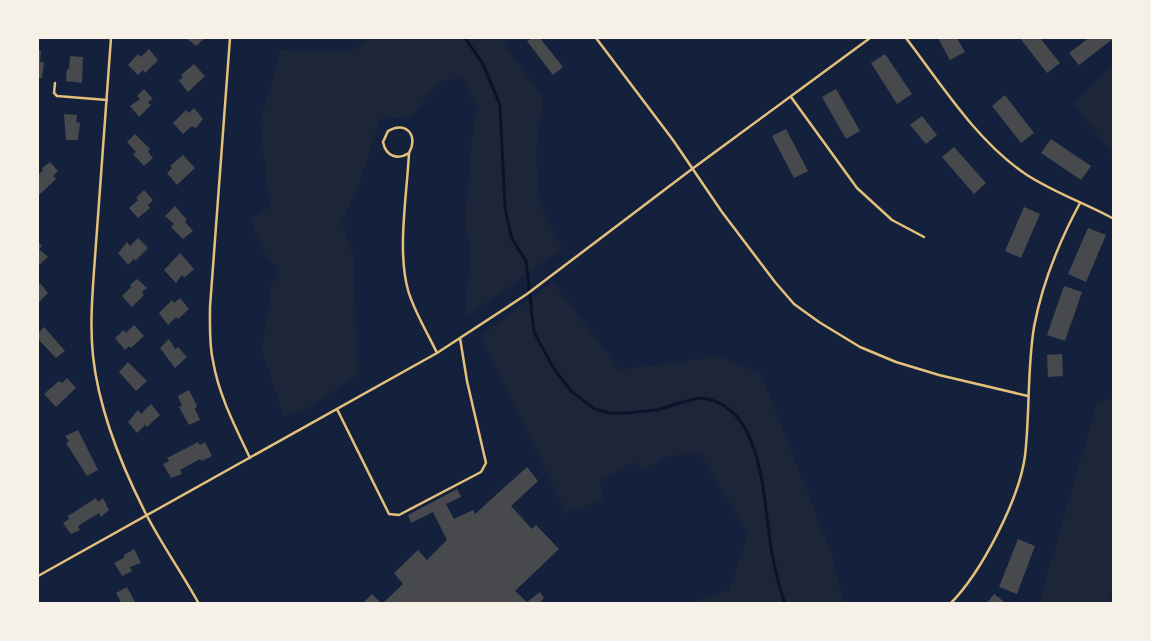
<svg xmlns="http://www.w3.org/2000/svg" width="1151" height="641" font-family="Poppins,sans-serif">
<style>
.green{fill:#1d2539}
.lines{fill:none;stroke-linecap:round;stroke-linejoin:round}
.stream{stroke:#0b132b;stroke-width:3}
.building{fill:#48494c}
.service{stroke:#e5c07b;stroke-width:2.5}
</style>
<rect width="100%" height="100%" fill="#14213d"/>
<path class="green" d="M369 38H510L506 47 543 97 536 152 540 204 562 249 467 317V284L471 254 465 223 472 138 477 108 462 77 439 82 411 117 380 119 360 181 342 222 354 258 357 374 306 410 284 416 262 351 272 284 280 269 266 257 250 220 270 206 260 125 280 50 351 52Z
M1113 64V153H1112L1073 103Z
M553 282 620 370 720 356 761 374 832 555 843 603H692L729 590 748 534 700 454 667 456 642 471 634 462 600 480 603 500 566 513 481 336Z
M1113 398V593L1107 603H1039L1097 403Z"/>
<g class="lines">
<path class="stream" d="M465 38 483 64 500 105 505 208 512 239 526 261 534 332 554 369 572 392 595 409 609 413H627L657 410 690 400 701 398C764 404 763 501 771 547 774 565 779 587 785 604"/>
</g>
<path class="building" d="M186 38H205L196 46Z
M532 38H540L563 67 553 75 527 41Z
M938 38H957L965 52 950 60Z
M1020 38H1040L1060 63 1047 73Z
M1089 38H1114L1079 65 1069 53Z
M149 49 158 60 145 73 143 70 138 75 128 65 138 54 141 57Z
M38 50 41 51 40 62H44L42 78H38Z
M885 54 912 94 897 104 871 63Z
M70 56 83 57 82 83 66 81 67 69H69Z
M194 64 205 76 188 92 179 81 183 77 181 75Z
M144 89 153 99 148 102 151 105 139 117 130 106 140 99 137 96Z
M836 89 860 131 846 139 822 97Z
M1005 95 1034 133 1021 143 992 106Z
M194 108 203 119 196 128 192 126 183 134 173 123 186 110 189 113Z
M64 114 77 115 76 122 80 123 78 140H66Z
M922 116 937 135 926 144 910 125Z
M786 129 808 171 794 178 772 136Z
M135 134 150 149 148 152 153 158 144 166 133 154 136 152 127 142Z
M1051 139 1091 166 1081 180 1041 153Z
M954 147 986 183 974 194 942 157Z
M183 155 195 168 177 185 167 173 172 168 170 166Z
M50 162 58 171 53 176 56 179 38 196V175L43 170 42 168Z
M144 190 153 200 148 205 150 208 138 218 129 208 138 200 136 198Z
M175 206 187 220 185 222 193 231 183 239 171 227 174 224 165 216Z
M1024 207 1040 214 1021 258 1005 251Z
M1088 228 1106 235 1086 282 1068 274Z
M138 238 148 248 135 261 134 259 128 265 118 253 127 242 130 246Z
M38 241 42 246 39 249 48 257 39 265 38 263Z
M180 253 194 269 184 278 182 275 176 283 164 270Z
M137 279 147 288 142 292 144 295 132 307 122 296 131 287 130 285Z
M40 283 48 293 38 303V285Z
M1064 286 1082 292 1065 341 1047 335Z
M180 298 189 309 178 319 176 317 168 325 159 313 172 300 174 303Z
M134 325 144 336 131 348 129 346 125 350 115 338 124 330 126 333Z
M44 327 65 351 56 358 38 339V333Z
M169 339 175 349 178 347 187 357 175 368 160 348Z
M1062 354 1063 376 1048 377 1047 355Z
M128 362 147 381 136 391 119 372Z
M67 378 76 388 56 407 44 394 59 381 62 383Z
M189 390 197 406 195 409 200 420 189 425 179 407 182 406 178 396Z
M151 404 160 415 147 427 145 425 137 433 128 422 138 410 141 414Z
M78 430 98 470 87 476 66 443 69 441 65 436Z
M198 442 200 445 205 442 212 456 202 461 200 459 180 470 182 474 171 478 163 464 169 461 167 458Z
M527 467 538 481 511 506 532 529 536 525 559 549 515 591 527 602 540 592 544 598 539 604H382L403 584 394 573 418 550 427 560 447 540 433 512 411 523 408 515 457 489 461 497 446 504 454 519 473 510 475 514Z
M96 498 98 502 103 498 109 510 101 517 99 513 78 526 80 530 71 534 63 523 69 519 68 516Z
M1018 539 1035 546 1017 594 999 587Z
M134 549 141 563 130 567 132 571 122 576 114 563 124 558V555Z
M127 587 136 604H122L116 593Z
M372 594 382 604H362Z
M994 594 1007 604H986Z"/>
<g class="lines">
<path class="service" d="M111 38 94 271C92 299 90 328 93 356 99 411 121 465 146 514 162 545 182 573 199 604
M230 38 210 307C210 325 209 344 213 361 219 396 235 426 250 458
M596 38 673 140 722 212 775 282 794 304 819 322 860 347 896 362 939 375 1028 396
M906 38C941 84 976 140 1024 173 1052 192 1085 203 1114 219
M55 83 54 93 57 96 107 100
M791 97 857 188 892 220 924 237
M409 153C398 160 386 157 383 142L388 131C406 120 419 136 409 153 407 194 397 251 408 290 413 309 428 334 437 353
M337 409 389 514 399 515 481 472 486 463 467 381 460 338
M38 576 437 353 527 294 692 169 870 38
M950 604C981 573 1019 500 1025 456 1030 413 1027 370 1034 327 1042 284 1059 242 1080 203"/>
</g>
<rect width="1151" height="641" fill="none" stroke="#f6f1e7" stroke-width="78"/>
</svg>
